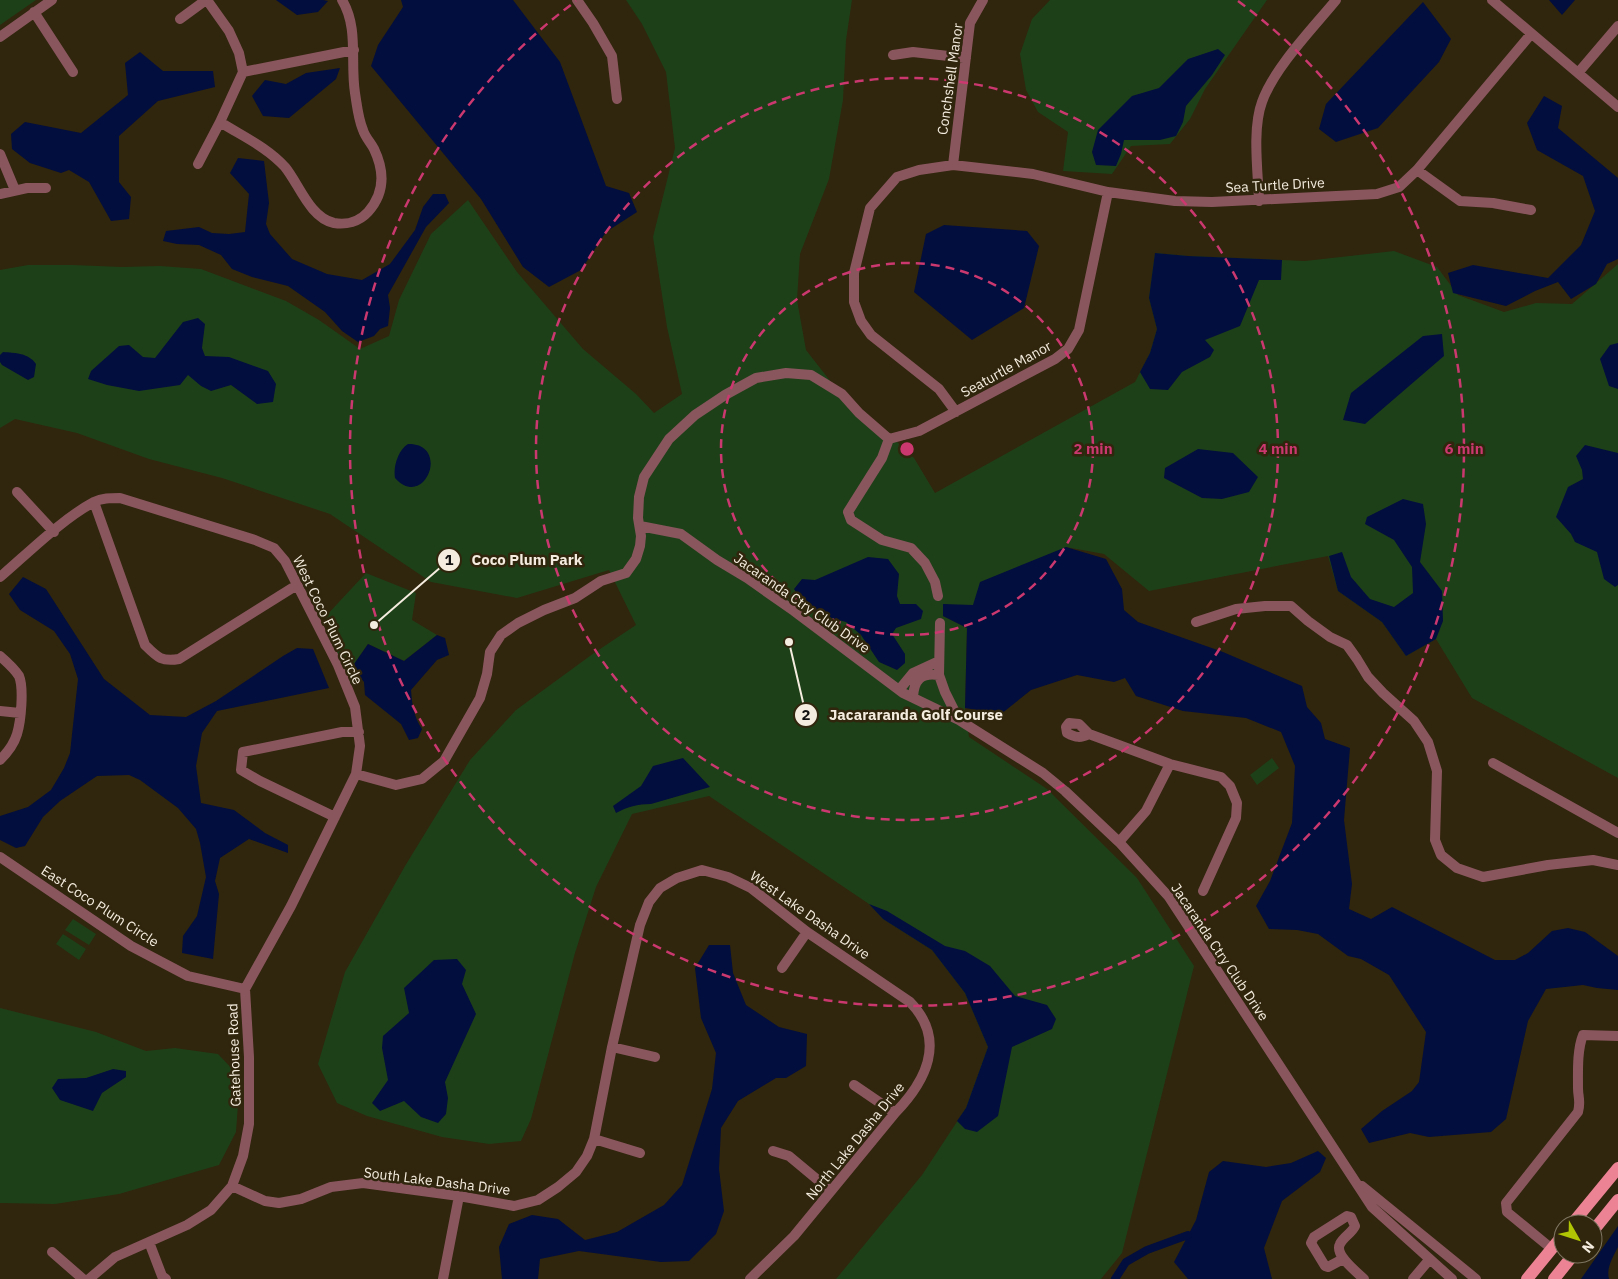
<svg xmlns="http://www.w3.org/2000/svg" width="1618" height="1279" font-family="'IBM Plex Sans',sans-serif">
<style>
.green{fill:#1e4018}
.water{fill:#020e3d}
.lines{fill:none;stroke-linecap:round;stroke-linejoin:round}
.canal{stroke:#020e3d;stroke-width:8}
.minor{stroke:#89565e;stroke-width:10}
.major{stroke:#eb8395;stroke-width:12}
.ring{fill:none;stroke:#ca386f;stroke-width:2.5;stroke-dasharray:9 6}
.labels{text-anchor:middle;stroke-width:5;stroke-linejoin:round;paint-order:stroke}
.street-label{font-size:14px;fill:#f4ecde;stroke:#30250d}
.centre{fill:#ca386f;stroke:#30250d;stroke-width:2.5}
.ring-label{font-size:15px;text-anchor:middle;font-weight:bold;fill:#ca386f;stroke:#30250d;stroke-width:5;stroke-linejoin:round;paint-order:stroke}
.leader{fill:none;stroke:#f4ecde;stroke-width:2}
.callout-dot{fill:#f4ecde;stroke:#30250d;stroke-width:2}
.mark-label{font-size:15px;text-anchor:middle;font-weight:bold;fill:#111}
.callout-label{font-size:15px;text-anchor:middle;font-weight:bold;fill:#f4ecde;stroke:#30250d;stroke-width:5;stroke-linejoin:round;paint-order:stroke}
</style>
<rect width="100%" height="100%" fill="#30250d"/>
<path class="green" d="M0 0H36L0 25Z
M626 0H852L846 40 843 100 829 179 800 254 797 300 806 350 835 387 876 422 914 458 935 493 1135 382 1150 353 1157 329 1149 298 1155 253 1188 256 1305 261 1394 251 1437 267 1458 295 1504 312 1536 303 1572 304 1618 264V778L1472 698 1436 639 1406 656 1382 622 1338 591 1328 556 1149 591 1104 554 1066 547 973 605 943 616 967 628 965 708 969 737 1047 789 1137 878 1194 966 1122 1253 1101 1279H836L922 1175 966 1108 988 1047 965 993 932 950 883 919 869 904 709 796 632 814 596 887 575 953 531 1119 521 1141 489 1144 442 1137 367 1116 337 1103 318 1064 345 972 405 866 470 760 516 710 594 653 636 625 609 570 517 598 431 582 330 514 222 478 149 459 77 433 15 419 0 428V270L28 265H73L122 267 160 266 201 269 286 301 319 320 360 349 389 336 399 300 431 234 468 200 517 272 583 349 636 394 654 413 682 394 667 327 653 237 675 148 666 72 642 24Z
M1050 0H1267L1205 89 1190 119 1170 144 1131 146 1112 174 1063 171 1068 132 1038 112 1026 90 1020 54 1032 19Z
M366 573 416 593 412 620 437 635 404 661 368 644 352 667 344 672 325 633 329 629 325 617Z
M1272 758 1279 768 1257 785 1250 775Z
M73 919 96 934 89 945 65 930Z
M63 934 86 949 79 960 56 944Z
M0 1008 96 1032 146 1051 175 1048 218 1054 240 1077 236 1132 219 1165 119 1194 55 1204 0 1203Z"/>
<path class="water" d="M276 0H323L328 1 318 12 297 15Z
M401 0H513L560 62 606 186 629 193 637 212 606 232 581 270 549 287 523 267 481 199 371 66 378 45 403 7Z
M1549 0H1575L1562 15Z
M1423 2 1451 39 1439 62 1378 128 1336 142 1319 129 1326 104Z
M1218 49 1225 55 1212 75 1186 106 1183 122 1176 136 1160 140H1124L1121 154 1116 166 1096 165 1092 152 1098 130 1132 96 1159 88 1188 59Z
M140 52 163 71H213L215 87 158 101 119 136V182L131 197 129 219 111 221 89 182 69 170 61 173 30 163 12 149 11 134 25 122 81 133 128 95 125 63Z
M340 68 336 79 289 118 263 116 252 96 265 80 286 84 306 73Z
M1544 96 1562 106 1558 128 1618 178V259L1607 264 1596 284 1571 299 1558 282 1535 291 1506 306 1453 293 1448 273 1473 265 1548 278 1581 245 1595 211 1583 176 1537 150 1527 123Z
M238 158 264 161 269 203 266 224 270 234 292 259 327 274 362 280 390 264 415 230 423 207 433 194H445L449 203 426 227 388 295 390 308 388 326 380 329 374 336 358 342 342 331 325 312 288 286 252 277 232 269 221 255 199 245 177 244 163 241 166 231 199 227 212 233 229 234 245 232 249 194 230 173Z
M944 225 1027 231 1039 246 1024 308 972 340 914 292 926 234Z
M1155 253 1188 256 1282 260 1281 280H1259L1240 326 1205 340 1214 350 1210 357 1182 372 1168 390 1150 389 1140 372 1150 353 1157 329 1149 298Z
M198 318 205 324 202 348 205 356 229 357 268 371 276 384 273 402 257 404 231 385 211 391 201 386 188 375 180 385 139 391 107 385 88 379 91 371 119 346 129 345 143 357 155 358 183 322Z
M1442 334 1444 356 1365 424 1343 420 1351 393 1423 336Z
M1618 343V389L1609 386 1600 359 1610 345Z
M3 352C15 353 29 353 36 364L34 377 28 380 2 365 0 362V355Z
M408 444C451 443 425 511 395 478 393 467 398 450 408 444Z
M1585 445 1618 453V585L1615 587 1604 579 1597 552 1575 542 1571 534 1556 517 1568 487 1583 479 1582 470 1576 456Z
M1198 449 1233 453 1258 477 1249 492 1222 499 1202 498 1164 478 1165 468Z
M1403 499 1423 504 1426 524 1420 562 1442 591 1443 621 1436 639 1406 656 1382 622 1338 591 1329 556 1342 552 1351 577 1370 599 1394 607 1413 593 1412 567 1394 540 1365 524 1367 517Z
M1066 547 1106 559 1122 589 1124 610 1138 622 1223 652 1302 686 1307 707 1321 723 1325 739 1350 748 1344 820 1352 884 1349 909 1371 919 1392 907 1495 960H1515L1528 953 1552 931 1568 928 1585 932 1618 956V990L1597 988 1583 985 1546 989 1528 1021 1506 1119 1491 1132 1429 1137 1410 1133 1369 1143 1361 1129 1382 1111 1412 1091 1419 1082 1426 1032 1389 975 1361 959 1348 956 1318 934 1297 930 1269 929 1256 906 1270 881 1292 823 1295 766 1281 732 1246 718 1183 711 1136 696 1125 678 1114 682 1077 675 1031 690 1001 714 965 708 967 628 943 616V604L973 605 980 582Z
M868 557 888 559 899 574 897 596 900 604H916L923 611 921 619 896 628 892 634 905 654V663L897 670 879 662 861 635 846 622 817 614 805 606 794 589 802 579 815 580Z
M23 577 46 589 104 679 150 715 186 717 216 701 283 656 297 648 313 649 329 688 217 711 202 733 196 766 201 803 234 810 265 833 288 845V853L249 839 220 858 215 881 219 894 213 959 182 953 183 936 197 916 206 877 200 843 196 829 178 808 140 780 129 775 97 776 60 801 43 817 25 846 16 848 0 840V816L28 807 51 790 64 768 70 753 78 679 70 654 54 631 20 610 9 594Z
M437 635 445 638 449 655 437 660 411 690C412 705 414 717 422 729L418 738 409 740 401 724 365 695 364 682 352 667 368 644 404 661Z
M683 758 710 787 651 804C638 804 627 807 616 813L613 806 641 786 653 766Z
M869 904 887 911 945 946 965 951 990 966 1015 996 1047 1005 1056 1019 1052 1029 1012 1047 998 1116 977 1132 965 1129 957 1121 966 1108 988 1047 965 993 932 950 883 919Z
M709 945H730L733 973 746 1005 779 1027 807 1034 806 1066 786 1078H776L738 1101 721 1128 719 1169 724 1211 716 1234 689 1261 661 1262 579 1251 540 1259 538 1279H502L499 1247 509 1224 532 1215 558 1219 585 1240 617 1232 664 1205 682 1185 712 1089 716 1053 701 1018 695 968Z
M457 959 466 970 462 984 476 1014 445 1082 448 1098 446 1114 438 1123 421 1117 404 1101 380 1111 372 1103 388 1080 382 1048 383 1036 409 1013 404 988 434 960Z
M113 1069 126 1071V1077L102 1093 93 1111 60 1100 52 1088 58 1079 86 1078Z
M1318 1151 1326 1158 1320 1172 1282 1201 1264 1248 1272 1279H1188L1174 1262 1196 1220 1209 1172 1223 1161 1266 1167 1291 1163Z
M1618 1226C1618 1232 1618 1242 1618 1247 1613 1257 1606 1268 1609 1279H1581Z"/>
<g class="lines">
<path class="canal" d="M1115 1279 1126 1262 1147 1250 1188 1235"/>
<path class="minor" d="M207 0 229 31 239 53 243 72 220 122C242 136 267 147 285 167 299 184 310 218 334 223 346 225 359 222 368 212 385 193 385 172 374 149 371 143 365 137 363 130 358 118 357 105 355 93 350 62 359 28 342 0
M577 0 593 23 612 56 617 99
M1492 0 1618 107
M34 12 73 72
M180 19 206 0
M0 37 52 0
M893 55 913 52 966 58
M243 72 354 50
M1578 73 1618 26
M0 154 15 190
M198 164 220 122
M953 165 970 23 983 0
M1417 170 1460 201 1493 203 1531 210
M0 194 27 188H46
M1259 201C1258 172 1252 129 1262 102 1274 68 1313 28 1336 0
M956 412 939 389 871 335 861 321 854 302V273L870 208 897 177 919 170 953 165 1033 174 1108 192 1175 201 1212 202 1377 194 1399 187 1417 170 1531 34
M889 439 919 431 1055 359 1068 349 1079 330 1108 192
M17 492 54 532
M94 502 145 645C157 657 161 662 179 659L297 585
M640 526 681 534 717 560 747 578 794 611 903 693 959 720 1043 773 1065 791 1119 842 1169 897 1372 1207 1452 1279
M0 577C27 554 62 519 94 502 102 498 110 498 120 498L255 540 274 548 285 561 338 665 355 707 360 746 356 774 291 906 245 989 249 1057V1124L243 1156 232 1186 211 1210 187 1225 115 1257 89 1279
M1196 622 1236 609 1265 606H1291L1308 621 1330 637 1347 645 1357 659 1368 677 1383 693 1414 721 1428 742 1437 771 1435 840 1441 855 1457 868 1483 877 1548 865 1593 860 1618 865
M940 623 939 675 945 692 959 720
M0 656C7 662 14 668 19 676 24 688 21 721 17 734 14 744 7 753 0 760
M899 690 913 673 939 661
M913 697C914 680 921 672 939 675
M0 711 20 713
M1089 734C1081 738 1076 738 1067 733L1066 727 1069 723 1079 724 1089 734 1170 764 1221 777 1230 786 1237 803 1236 818 1203 891
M1493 763 1618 833
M356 774 396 785 422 779 444 761 480 698 487 674 490 652 501 635 518 623 544 610 575 598 601 581 626 573 636 559 640 546 641 536 638 518 639 497 644 477 669 439 695 415 725 395 756 378 786 373 811 375 842 394 859 413 889 439 882 458 848 512 851 520 882 540 911 548 925 563 935 582 938 596
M335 817 260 781 241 770 243 752 342 732H359
M1119 842 1146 811 1170 764
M0 857 131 946 188 976 245 989
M782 968 807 932
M612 1047 655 1057
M854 1085 895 1113
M594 1139 640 1153
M773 1151 789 1156 831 1191
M232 1186 265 1201 279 1203 301 1199 331 1187 363 1183 459 1196 514 1206 538 1200 558 1187 576 1172 587 1156 594 1139 612 1047 640 925 649 902 660 888 677 878 702 870 728 877 751 888 807 932 910 1002C947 1040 926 1081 895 1113L794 1236 750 1279
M1362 1186 1476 1279
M149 1242 162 1276 166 1279
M1552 1249 1507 1212 1506 1203 1578 1112C1581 1101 1578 1098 1578 1088 1578 1072 1577 1050 1583 1035L1618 1036
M52 1252 83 1279
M1343 1259 1328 1267 1325 1266 1311 1243 1314 1237 1347 1216 1351 1217 1355 1226C1352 1233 1343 1237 1340 1244 1334 1255 1357 1272 1364 1279
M443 1279 459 1196
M1413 1279 1429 1260"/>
<path class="major" d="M1572 1224 1618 1168
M1593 1231 1618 1200
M1527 1279 1563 1235
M1554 1279 1574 1254"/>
</g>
<g class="ring">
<circle cx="907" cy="449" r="186"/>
<circle cx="907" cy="449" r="371"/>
<path d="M1238 1A557 557 0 1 1 576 1"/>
</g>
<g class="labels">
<g class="street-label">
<text transform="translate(950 79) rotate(-82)" y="5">Conchshell Manor</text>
<text transform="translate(1275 185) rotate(-3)" y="5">Sea Turtle Drive</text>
<text transform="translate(1006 369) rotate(-29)" y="5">Seaturtle Manor</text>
<text transform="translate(802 603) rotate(35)" y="5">Jacaranda Ctry Club Drive</text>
<text transform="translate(328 620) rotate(64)" y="5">West Coco Plum Circle</text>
<text transform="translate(100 906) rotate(33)" y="5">East Coco Plum Circle</text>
<text transform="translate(810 915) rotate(35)" y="5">West Lake Dasha Drive</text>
<text transform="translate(1220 952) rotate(56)" y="5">Jacaranda Ctry Club Drive</text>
<text transform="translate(234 1055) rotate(-92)" y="5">Gatehouse Road</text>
<text transform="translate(855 1141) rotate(-51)" y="5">North Lake Dasha Drive</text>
<text transform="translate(437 1181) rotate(7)" y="5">South Lake Dasha Drive</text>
</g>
</g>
<circle cx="907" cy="449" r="8" class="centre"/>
<g class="ring-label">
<text x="1093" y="454">2 min</text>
<text x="1278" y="454">4 min</text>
<text x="1464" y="454">6 min</text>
</g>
<path class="leader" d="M374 625L449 560M789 642L806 715"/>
<g class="callout-dot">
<circle cx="374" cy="625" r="5"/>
<circle cx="789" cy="642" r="5"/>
<circle cx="449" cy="560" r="12"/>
<circle cx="806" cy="715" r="12"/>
</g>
<g class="mark-label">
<text x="449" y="565">1</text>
<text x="806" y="720">2</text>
</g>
<g class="callout-label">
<text x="527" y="565">Coco Plum Park</text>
<text x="916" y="720">Jacararanda Golf Course</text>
</g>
<g transform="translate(1578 1239) rotate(129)"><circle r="24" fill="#30250d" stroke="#7e7561"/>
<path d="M0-4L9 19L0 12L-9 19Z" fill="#b0c503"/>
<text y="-8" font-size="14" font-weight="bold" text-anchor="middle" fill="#f4ecde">N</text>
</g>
</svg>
